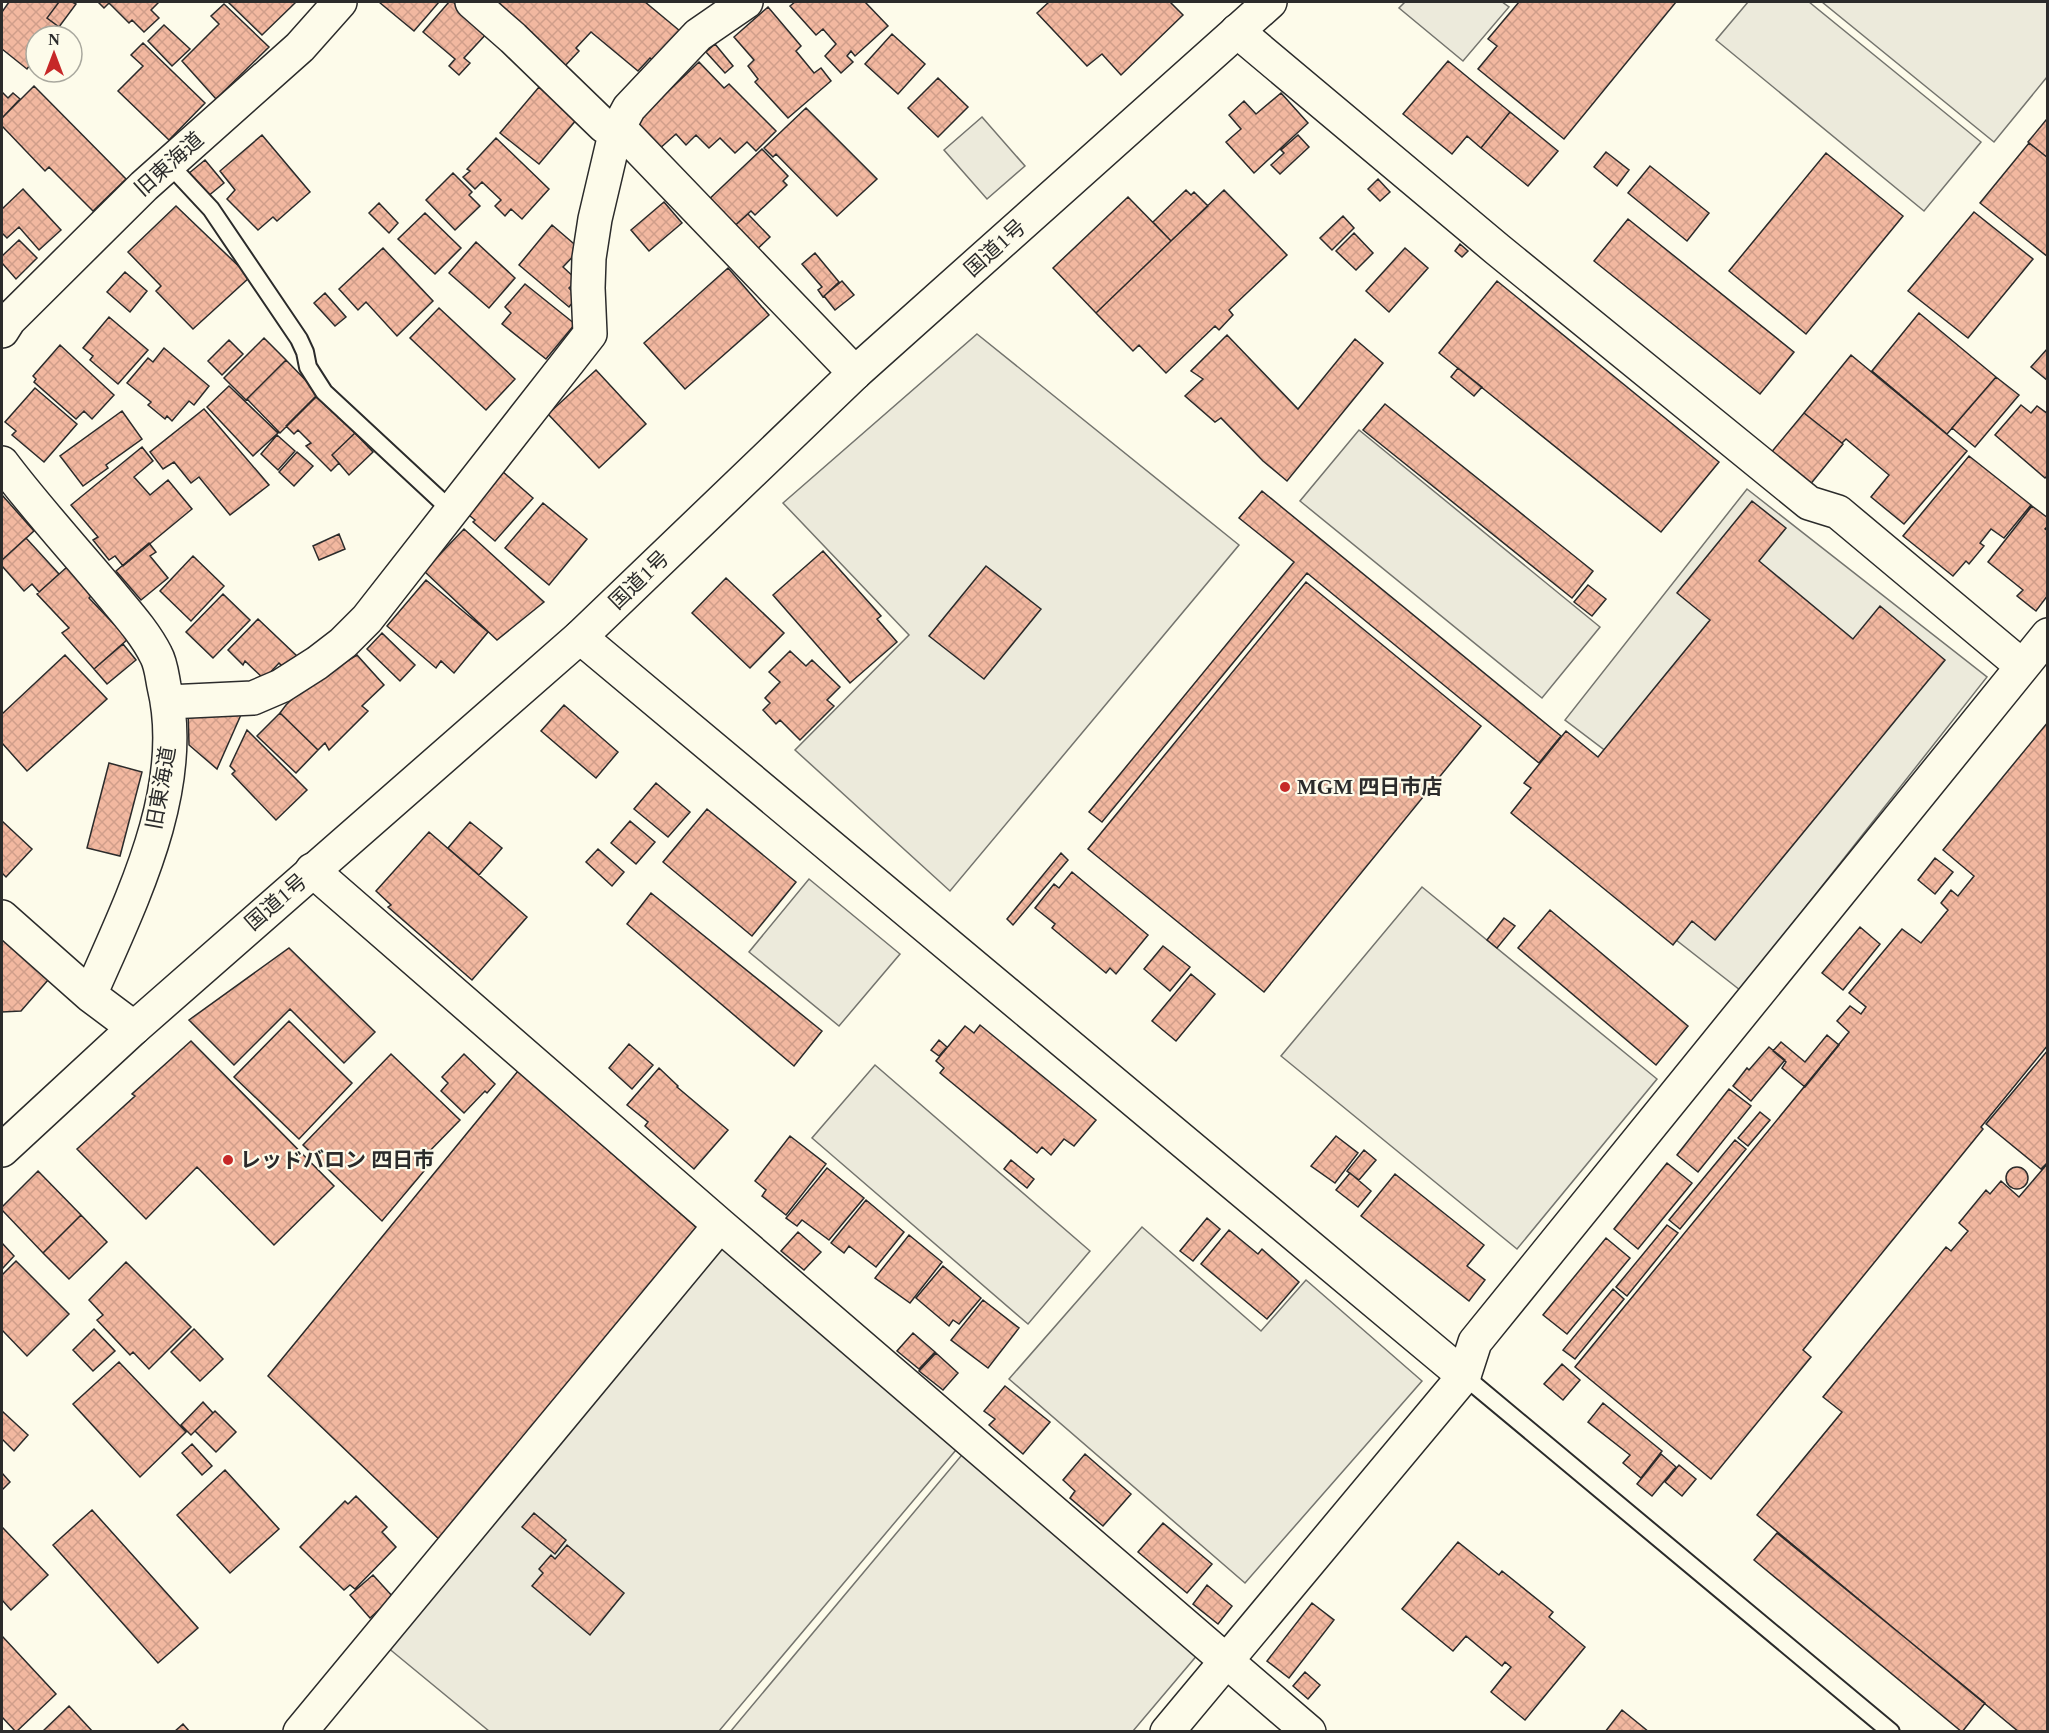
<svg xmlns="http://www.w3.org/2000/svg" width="2049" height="1733" font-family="'Times New Roman','Noto Sans JP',serif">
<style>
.parking{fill:#eceadb;stroke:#74746e;stroke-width:1.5}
.building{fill:url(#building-cross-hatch);stroke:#2b2b2b;stroke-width:1.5}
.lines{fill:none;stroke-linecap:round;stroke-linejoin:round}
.lane-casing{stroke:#2b2b2b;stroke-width:20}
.street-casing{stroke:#2b2b2b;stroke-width:36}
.secondary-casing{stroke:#2b2b2b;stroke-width:36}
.highway-casing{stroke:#2b2b2b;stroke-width:36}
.lane{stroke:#fdfbea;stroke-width:16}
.street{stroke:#fdfbea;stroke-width:33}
.secondary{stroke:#fdfbea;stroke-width:33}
.highway{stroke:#fdfbea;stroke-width:33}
.poi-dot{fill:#c62828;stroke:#fdfbea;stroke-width:2}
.labels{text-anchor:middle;stroke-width:4.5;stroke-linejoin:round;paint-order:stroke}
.street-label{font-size:21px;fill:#2b2b2b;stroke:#fdfbea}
.poi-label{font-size:21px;font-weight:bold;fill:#2b2b2b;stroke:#fdfbea;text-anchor:start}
</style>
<defs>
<pattern id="building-cross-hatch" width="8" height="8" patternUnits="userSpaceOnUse" patternTransform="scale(1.5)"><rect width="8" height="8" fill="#f2b8a0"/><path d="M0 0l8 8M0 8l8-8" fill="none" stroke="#d09e8a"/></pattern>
</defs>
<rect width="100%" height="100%" fill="#fdfbea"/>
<path class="parking" d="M1405 2H1502L1509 7 1463 61 1399 8Z
M1748 2H1809L1981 142 1924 211 1716 40Z
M1822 2H2047V77L1994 142Z
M982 117 1025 166 987 199 944 150Z
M977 334 1239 545 950 891 795 750 909 635 783 503Z
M1359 430 1600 627 1542 698 1300 501Z
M1747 489 1987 677 1740 990 1542 835 1607 752 1565 720Z
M809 879 900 954 839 1026 749 952Z
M1422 887 1657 1079 1517 1249 1281 1056Z
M875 1065 1090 1251 1028 1324 812 1138Z
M1142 1227 1261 1331 1306 1280 1422 1381 1245 1583 1009 1379Z
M723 1247 961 1444 719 1731H489L387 1647Z
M966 1450 1204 1647 1133 1731 730 1732Z"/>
<path class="building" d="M9 2H59L47 18 59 27 54 35 55 36H36V63L33 61 27 69 2 49V12Z
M59 2H72L76 4 59 27 47 18Z
M98 2H159L151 10 159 18 144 32 132 20 129 23 109 3 104 8Z
M228 2H296L262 35Z
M379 2H439L414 31Z
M449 2H453L488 32 464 58 470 63 459 75 449 66 455 59 423 32Z
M500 2H645L680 31 654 61 650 58 638 71 591 32 576 48 579 51 563 68 495 7Z
M795 2H865L888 26 855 56 851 51 847 56 853 62 841 73 825 56 836 44 823 29 816 35 790 6Z
M1049 2H1170L1183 15 1121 75 1102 54 1087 66 1037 13Z
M1519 2H1676L1564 139 1478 69 1497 46 1488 39Z
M224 4 269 47 216 99 182 61 219 24 211 16Z
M768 7 801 46 796 51 814 73 821 68 831 81 788 118 755 82 758 79 748 66 754 60 734 37Z
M164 25 190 49 172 66 148 41Z
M892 34 925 64 898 94 865 64Z
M143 43 205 103 169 140 118 91 143 66 131 55Z
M715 44 733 66 725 73 706 52Z
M1448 61 1510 112 1481 148 1467 136 1452 154 1403 114Z
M699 62 724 88 729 84 776 131 756 151 747 142 735 153 720 138 709 148 696 135 686 145 676 134 658 150 633 125Z
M938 78 968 107 938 137 908 108Z
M34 86 126 179 93 211 49 167 45 171 2 126V118Z
M539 87 577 119 539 164 500 133Z
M2 92 8 98 13 93 20 99 2 118Z
M1281 93 1308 123 1254 173 1226 142 1241 129 1229 115 1244 101 1256 114Z
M806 108 877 179 837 216 776 154 773 157 764 148Z
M1510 112 1558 151 1528 186 1481 148Z
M2046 120 2048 122V158L2028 142Z
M262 135 310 192 277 221 273 217 258 230 227 199 235 190 220 171Z
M1298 135 1309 147 1280 174 1271 165 1284 153 1281 150Z
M496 138 549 189 522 219 511 209 505 216 495 206 501 200 482 182 475 189 463 177 470 171 467 169Z
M2029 143 2048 158V257L1980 203Z
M762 149 788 176 783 181 787 185 755 215 751 211 730 230 704 204Z
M1606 152 1629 170 1617 186 1594 167Z
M1826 153 1903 216 1806 334 1729 271Z
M205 160 224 183 207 197 188 174Z
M1650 166 1709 213 1687 241 1628 193Z
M453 173 472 192 469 195 480 206 455 230 426 200Z
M1378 179 1390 192 1380 201 1368 189Z
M23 189 61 230 39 250 19 227 7 238 2 233V209Z
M1186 190 1191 195 1194 192 1208 206 1171 241 1153 222Z
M1224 190 1287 255 1229 310 1233 315 1219 330 1215 326 1166 373 1139 345 1133 351 1096 313Z
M1128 197 1171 241 1096 313 1053 268Z
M664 202 682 223 649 251 631 230Z
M379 203 398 223 389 233 369 213Z
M176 206 250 277 193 329 156 291 161 286 128 252Z
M1974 212 2033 259 1968 338 1908 291Z
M425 213 461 248 435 274 398 239Z
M748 214 770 237 753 253 730 230Z
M1343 216 1354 228 1332 250 1320 238Z
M1628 219 1794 352 1760 394 1594 261Z
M552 225 580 249 563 267 577 280 569 288 577 297 569 307 519 265Z
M1354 233 1373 253 1356 270 1336 251Z
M19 240 37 258 16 279 2 263V256Z
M476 242 515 278 489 308 449 273Z
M1460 244 1468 251 1462 257 1455 251Z
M383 248 433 301 397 336 366 302 358 310 339 289Z
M1405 248 1428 268 1389 312 1366 291Z
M815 253 839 282 823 297 818 290 822 287 802 264Z
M728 268 769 315 685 389 644 343Z
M125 272 147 291 130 312 107 292Z
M842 281 854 295 835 310 824 296Z
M1497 281 1719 462 1661 532 1439 353Z
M525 284 575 324 546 359 502 324 511 313 505 307Z
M325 293 346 317 335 326 314 303Z
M439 308 515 379 486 410 410 338Z
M1919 313 1996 377 1947 434 1872 371Z
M109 317 148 350 118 384 90 360 93 356 83 348Z
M1227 335 1298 409 1355 339 1383 363 1287 481 1263 461 1221 418 1215 422 1185 396 1203 379 1191 371Z
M264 338 286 360 246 400 224 378Z
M229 340 243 354 222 375 208 361Z
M60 345 114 395 92 419 84 411 76 419 34 382 36 379 33 376Z
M164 348 209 386 194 405 189 401 172 421 167 416 165 419 148 405 151 402 127 383 148 358 153 362Z
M2048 348V381L2031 367Z
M1851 355 1967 451 1904 524 1871 497 1889 475 1846 439 1842 443 1804 413Z
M286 360 319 394 280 433 247 399Z
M1458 368 1482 387 1474 396 1451 377Z
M596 370 646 424 599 468 548 414Z
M1996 377 2019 395 1975 447 1952 428Z
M229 386 278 433 253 456 207 407Z
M35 388 77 424 44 462 12 435 16 431 5 422Z
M317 395 355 433 332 455 339 463 331 471 306 446 311 443 298 430 294 434 286 426Z
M1385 404 1593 571 1572 598 1363 430Z
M2021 405 2031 413 2037 406 2048 414V475L2045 478 1995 435Z
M204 409 269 485 230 515 199 477 191 483 174 462 163 469 150 452Z
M122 411 142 439 106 465 108 468 83 486 60 456Z
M1804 413 1843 444 1809 486 1770 454Z
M355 433 373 452 349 475 332 455Z
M277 435 295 451 278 470 261 454Z
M142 447 153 461 134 477 150 495 168 480 192 509 123 566 115 556 109 560 93 540 98 537 71 505Z
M297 452 313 466 294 486 279 472Z
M1969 456 2031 505 2004 538 1991 529 1980 543 1984 546 1969 564 1966 561 1953 576 1903 536Z
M502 471 533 498 495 541 473 522 475 520 465 512Z
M1262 491 1561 736 1539 763 1307 573 1102 822 1089 812 1294 562 1239 518Z
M2 495 34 531 2 560Z
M1752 501 1786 528 1759 561 1853 639 1880 606 1945 660 1715 940 1692 921 1673 945 1511 813 1531 788 1524 783 1566 731 1598 757 1710 620 1677 593Z
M543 503 587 539 549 585 505 548Z
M2032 506 2048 518V526L2045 529 2048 531V595L2036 611 2017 596 2023 590 1988 562Z
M464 529 544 602 497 640 424 571Z
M339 534 345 549 319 560 313 546Z
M26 538 59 574 39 592 32 584 24 591 2 566V560Z
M149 543 156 552 150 556 168 578 141 600 116 571Z
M823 551 881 616 877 619 897 642 850 683 773 595Z
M193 556 224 586 191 621 160 591Z
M986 566 1041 609 984 679 929 636Z
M67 567 93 594 89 598 128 639 94 669 62 633 69 628 37 594Z
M726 578 784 633 750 668 692 613Z
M426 580 488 632 454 673 441 661 436 668 387 626Z
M1306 582 1481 726 1264 992 1088 849Z
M1588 585 1606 599 1592 616 1574 602Z
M223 594 250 620 213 658 186 632Z
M258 619 297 656 285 669 279 663 264 679 245 661 243 665 228 650Z
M382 633 415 665 400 681 367 649Z
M123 644 136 660 107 684 94 669Z
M790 651 806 666 812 660 840 687 827 700 834 706 800 740 780 720 776 724 763 710 770 703 765 698 780 682 769 672Z
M65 655 107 699 27 771 2 743V714Z
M357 655 384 685 362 706 368 711 329 750 325 743 318 750 280 713 286 705 305 686Z
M564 705 618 752 596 778 541 731Z
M244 708 217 769 189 745 188 709Z
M280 713 318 750 296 773 257 736Z
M2048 722V1045L1981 1127 1983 1129 1803 1350 1811 1357 1711 1479 1575 1367 1849 1032 1837 1021 1850 1006 1861 1014 1866 1007 1849 993 1902 929 1921 943 1948 910 1941 903 1951 890 1958 896 1974 876 1943 850Z
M247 730 307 790 276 820 232 774 235 771 230 766Z
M109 763 142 772 120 856 87 848Z
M656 783 690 812 668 837 634 809Z
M707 809 796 882 752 936 663 862Z
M2 821 32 849 6 877 2 873Z
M630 821 655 842 636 864 611 843Z
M470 822 502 848 479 875 448 848Z
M429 832 527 917 472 980 388 907 391 905 376 891Z
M598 849 624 872 612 886 586 862Z
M1061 853 1068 860 1013 925 1007 919Z
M1935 858 1953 872 1935 894 1918 880Z
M1072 872 1148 935 1116 974 1110 968 1106 973 1052 928 1055 924 1035 908 1054 884 1059 888Z
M651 893 822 1031 794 1066 627 924Z
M1550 910 1688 1026 1656 1065 1518 948Z
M1504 918 1515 926 1497 948 1487 940Z
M1860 927 1880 944 1843 990 1822 973Z
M2 939 48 980 21 1011 2 1012Z
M1163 946 1190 967 1170 991 1144 969Z
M289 948 375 1032 344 1063 290 1009 234 1065 189 1020Z
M1191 974 1215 994 1176 1041 1152 1021Z
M289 1021 352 1083 299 1139 234 1077Z
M980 1025 1096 1120 1074 1146 1064 1139 1051 1155 1042 1147 1037 1153 940 1073 944 1068 936 1061 965 1026 974 1033Z
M1827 1035 1839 1045 1805 1087 1782 1068 1786 1062 1773 1051 1781 1042 1805 1062Z
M939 1040 947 1047 939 1056 931 1050Z
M191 1041 334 1186 274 1245 197 1167 146 1219 77 1149 135 1096 132 1094Z
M629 1044 653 1065 632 1089 609 1068Z
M1769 1047 1785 1060 1751 1101 1733 1086 1747 1068 1749 1070Z
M2048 1050V1162L2041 1169 1986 1124Z
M391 1054 460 1120 417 1164 424 1171 382 1221 303 1145Z
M464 1054 495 1084 487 1093 485 1091 464 1113 441 1091 448 1083 442 1077Z
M659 1068 678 1086 677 1087 728 1130 694 1169 645 1126 648 1122 627 1105Z
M518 1071 697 1228 442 1542 268 1376Z
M1729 1089 1751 1106 1698 1172 1677 1155Z
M1760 1112 1770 1120 1748 1146 1738 1138Z
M790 1136 826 1164 786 1215 762 1196 766 1190 755 1181Z
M1336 1136 1358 1153 1335 1183 1311 1166Z
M1735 1140 1746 1149 1680 1229 1669 1220Z
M1364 1150 1376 1160 1359 1180 1347 1171Z
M1011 1160 1034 1179 1027 1188 1004 1169Z
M1667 1163 1692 1183 1638 1249 1614 1229Z
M2048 1163V1732H2019L1757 1515 1842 1412 1823 1397 1946 1247 1951 1251 1968 1231 1959 1223 1986 1190 1990 1194 2001 1181 2019 1197Z
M2006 1178a11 11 0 1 1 22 0a11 11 0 1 1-22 0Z
M827 1168 864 1198 829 1240 802 1220 797 1226 786 1218Z
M38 1171 81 1215 43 1253 2 1210V1207Z
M1350 1173 1371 1191 1358 1207 1336 1190Z
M1395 1174 1484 1245 1467 1266 1485 1280 1469 1301 1361 1216Z
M866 1200 904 1232 876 1267 849 1246 844 1253 831 1243Z
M81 1215 107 1242 69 1279 43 1253Z
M1207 1218 1220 1229 1193 1261 1180 1251Z
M1667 1225 1678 1233 1627 1296 1616 1287Z
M1229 1230 1258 1254 1262 1249 1299 1282 1267 1319 1201 1264Z
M798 1232 821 1252 804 1270 781 1251Z
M909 1235 942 1262 910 1303 875 1278Z
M1606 1238 1630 1258 1567 1334 1543 1315Z
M2 1243 14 1256 2 1269Z
M16 1261 69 1314 27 1356 2 1330V1275Z
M126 1262 191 1327 149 1369 133 1352 130 1355 97 1320 103 1315 89 1300Z
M943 1266 981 1298 959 1324 953 1320 949 1326 916 1298Z
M1613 1289 1624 1299 1575 1359 1563 1350Z
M983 1300 1019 1328 988 1368 951 1340Z
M94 1329 115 1351 93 1371 73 1350Z
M194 1329 223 1359 200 1381 171 1352Z
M913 1333 935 1352 919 1369 897 1351Z
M936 1353 958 1373 943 1390 919 1371Z
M119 1362 186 1432 140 1477 73 1404Z
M1562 1364 1580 1380 1563 1400 1544 1384Z
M1005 1386 1050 1422 1023 1454 989 1425 995 1419 984 1411Z
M203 1402 213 1413 191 1435 181 1425Z
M1603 1403 1662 1451 1641 1478 1623 1463 1630 1455 1588 1422Z
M2 1411 28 1435 14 1451 2 1439Z
M215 1411 236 1432 216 1452 195 1431Z
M192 1444 212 1466 202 1475 182 1453Z
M1085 1454 1131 1494 1103 1526 1070 1498 1075 1491 1063 1480Z
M1661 1454 1676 1467 1652 1496 1637 1484Z
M1679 1465 1696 1479 1682 1496 1665 1482Z
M225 1470 279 1529 230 1573 177 1515Z
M2 1473 10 1482 2 1490Z
M356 1496 387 1527 382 1532 396 1547 355 1589 350 1585 344 1590 300 1547 345 1501 348 1504Z
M92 1510 198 1628 158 1663 53 1545Z
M534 1513 566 1540 555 1554 522 1527Z
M1163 1523 1212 1564 1187 1593 1138 1552Z
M3 1528 48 1575 11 1610 2 1600V1530Z
M1777 1533 1985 1703 1962 1732 1754 1560Z
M1458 1542 1499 1575 1502 1571 1553 1612 1549 1617 1585 1647 1525 1720 1491 1692 1511 1667 1505 1662 1502 1666 1466 1636 1453 1651 1402 1609Z
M567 1545 624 1593 590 1635 532 1586 543 1573 539 1569 551 1555 555 1559Z
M373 1575 393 1597 370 1618 350 1595Z
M1207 1585 1232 1606 1218 1624 1193 1604Z
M1312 1603 1334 1620 1289 1678 1267 1661Z
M2 1636 56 1694 16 1732 2 1717Z
M1305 1672 1320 1685 1308 1699 1293 1686Z
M69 1706 93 1732H42Z
M1622 1710 1649 1732H1605Z
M183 1724 190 1732H174Z"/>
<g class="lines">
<defs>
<path id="lane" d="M169 164 211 209 299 339 305 352 308 367 324 392 451 510
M1464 1376 1891 1732"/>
<path id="street" d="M472 2 513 38 604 126 615 134 627 136 855 373
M1237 31 1497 249 1809 503 1838 512 2022 666
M2 331 9 320 144 186 300 47 340 2
M2 463C35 507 72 547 107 589 124 610 144 631 156 655 161 664 162 676 164 686 189 789 130 903 90 995L134 1028
M168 702 253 698 281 686 317 663 343 643 367 619 590 334 588 288 589 258 595 219 615 134 629 108 698 35 746 2
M312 870 720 1225 1309 1732
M2 917 90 995
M300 1732 720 1225
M1167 1732 1464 1376 1475 1342 2048 635"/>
<path id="secondary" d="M580 637 1464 1376"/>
<path id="highway" d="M2 1150 134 1028 580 637 855 373 1270 2"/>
</defs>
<use href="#lane" class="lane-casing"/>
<use href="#street" class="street-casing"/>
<use href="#secondary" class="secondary-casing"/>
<use href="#highway" class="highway-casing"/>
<use href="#lane" class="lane"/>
<use href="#street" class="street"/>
<use href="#secondary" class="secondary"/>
<use href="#highway" class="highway"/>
</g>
<g class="poi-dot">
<circle cx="1285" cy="787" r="6"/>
<circle cx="228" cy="1160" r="6"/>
</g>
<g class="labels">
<g class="street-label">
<text transform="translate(169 164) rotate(-42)" y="7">旧東海道</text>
<text transform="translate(995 248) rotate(-42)" y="7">国道1号</text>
<text transform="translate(639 580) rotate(-44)" y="7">国道1号</text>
<text transform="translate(161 788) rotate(-80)" y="7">旧東海道</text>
<text transform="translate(276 902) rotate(-41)" y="7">国道1号</text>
</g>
<g class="poi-label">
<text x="1297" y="794">MGM 四日市店</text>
<text x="240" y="1167">レッドバロン 四日市</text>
</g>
</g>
<rect width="2049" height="1733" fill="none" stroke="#2b2b2b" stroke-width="6"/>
<g transform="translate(54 54)"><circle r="28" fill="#fdfbea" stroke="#a9a89e" stroke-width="1.5"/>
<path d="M0-4.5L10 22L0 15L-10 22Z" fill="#c62828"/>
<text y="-9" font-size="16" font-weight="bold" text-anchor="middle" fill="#2b2b2b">N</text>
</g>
</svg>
